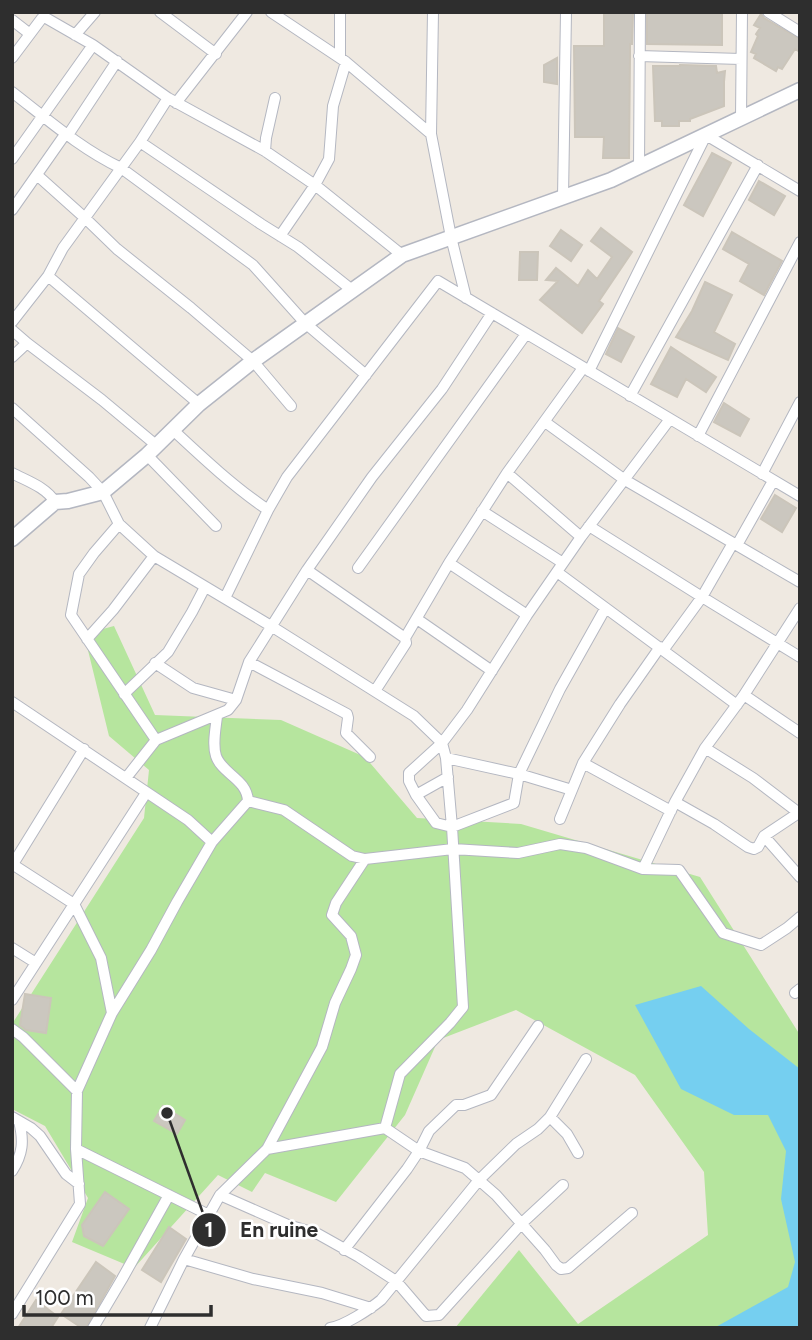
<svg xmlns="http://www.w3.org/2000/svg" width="812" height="1340" font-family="Figtree,sans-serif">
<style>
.green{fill:#b6e59e}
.water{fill:#75cff0}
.building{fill:#cbc7bf;stroke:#cbc5ba;stroke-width:2}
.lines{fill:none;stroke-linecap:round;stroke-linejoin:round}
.street-casing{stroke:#b4b7c1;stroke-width:12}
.secondary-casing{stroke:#b4b7c1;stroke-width:17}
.street{stroke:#fff;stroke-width:10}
.secondary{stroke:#fff;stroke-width:14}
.leader{fill:none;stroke:#2e2e2e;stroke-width:2.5}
.callout-dot{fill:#2e2e2e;stroke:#fff;stroke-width:2.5}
.mark-label{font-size:21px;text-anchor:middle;font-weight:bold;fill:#fff}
.callout-label{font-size:21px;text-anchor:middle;font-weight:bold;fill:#2e2e2e;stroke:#fff;stroke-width:5;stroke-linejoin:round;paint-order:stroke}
</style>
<rect width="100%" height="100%" fill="#efe9e1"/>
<path class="green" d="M114 626 155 715 281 720 365 757 417 818 521 824 700 877 800 1035V1328H455L519 1250 578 1324 708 1235 704 1172 635 1075 516 1010 438 1040 405 1115 336 1202 265 1173 252 1192 218 1175 134 1268 72 1242 88 1198 45 1126 12 1109V1024L144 818 149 770 109 736 84 634Z"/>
<path class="water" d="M701 986 749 1029 800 1069V1328H714L788 1287 795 1262 781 1199 786 1151 768 1115H734L681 1089 635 1005Z"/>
<path class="building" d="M604 12H633L632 44H630V55L629 158H603L604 137H575L574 46H604Z
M647 12H722V45L647 44Z
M761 14 764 18 800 39V52L795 49 782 69 778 67 776 71 754 58 756 54 751 52 758 36 756 34 760 28 754 25Z
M557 58V84L544 82V65Z
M680 65 716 66 717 73 725 71 724 82V106L690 119V121H679V126H662V121H655L653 66H680Z
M712 153 731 163 703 216 684 205Z
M759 181 785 196 774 215 749 200Z
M601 228 632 252 599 301 603 304 582 333 540 300 558 281 546 280 556 268 578 286 588 270 597 279 612 257 591 241Z
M561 230 582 245 571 261 550 246Z
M732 232 782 261 764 295 740 281 749 264 723 249Z
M520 252H538L537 280H519Z
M705 282 732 295 714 332 735 344 728 360 676 337 692 311Z
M618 328 634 337 621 362 606 354Z
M671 347 716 377 706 392 686 379 677 397 651 384Z
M724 403 749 419 740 436 714 422Z
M775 495 796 508 782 532 761 519Z
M25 994 51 998 46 1033 26 1030 20 1025Z
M163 1106 185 1120 177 1134 154 1121Z
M105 1192 129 1209 103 1246 84 1236 82 1225Z
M169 1227 186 1239 161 1282 142 1270Z
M96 1262 115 1276 86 1328H82L61 1314Z
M36 1300 58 1317 51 1328H18Z"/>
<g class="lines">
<defs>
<path id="street" d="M160 12 216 54
M271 12 346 62 431 134
M433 12 431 134 451 237 466 298
M768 12 800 32
M12 20 30 34
M75 35 95 12
M639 56 741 59
M12 58 42 18H46L93 45 168 98 265 151 315 185 402 255
M340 58V12
M12 92C47 119 81 149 121 168L253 265 305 323 366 375
M176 103 247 12
M741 118 742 12
M68 135 117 61
M140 142 261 224 298 247 352 290
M265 151 266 138 275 98
M12 159 93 45
M639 167 640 12
M37 175 85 218 117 249 191 308 253 361 291 406
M563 197 566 12
M12 210 66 133
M280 236 315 185 329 159 333 106 346 62
M48 276 199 404
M12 322 48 276 63 248 140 142 168 98
M12 330 27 343 102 400 156 445
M12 357 27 343
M589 371 706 135 800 191
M630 396 758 165
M12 408 89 477 103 492 119 524 154 556 271 626 414 716 442 743 446 758 452 827 463 1007 450 1023 400 1074 385 1128
M545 422 625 480 800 582
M173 430C203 458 234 487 268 510
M698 436 800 242
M147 455 216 526
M12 473C27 481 46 487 55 502
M507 473 581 537
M762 474 800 402
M482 511 563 563
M119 524 94 553 79 574 71 615 156 740
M589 526 702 597 800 657
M737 545 773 481
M449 563 527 615
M358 568 526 334
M307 570 405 638
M557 572 737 705
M225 598 268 510 287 477 438 281 800 496
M605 609 560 689 519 774 514 803 452 827 436 823 416 795 409 781V773L442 743 467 710 527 615 581 537 670 419
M417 619 492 671
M87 639 113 610 154 556
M664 649 702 597 733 543
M249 662 347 714 348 718 346 733 370 757
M155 663 193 688 236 700
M375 691 406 643 405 638 449 563 507 473 583 368
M124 694 168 652 192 612 205 587
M744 695 800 733
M12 702 188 820 212 842
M705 748 753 778 799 813
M446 758 519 774 572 790
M583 763 671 811
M126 778 156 740 228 710 236 700 249 662 307 570 372 477 442 389 492 313
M416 795 448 777
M248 801 284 810 352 856 365 859 453 849 518 853 560 844 586 848 643 869 679 870 723 933 761 945 787 928 800 917
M675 802 714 824 748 847 754 849 758 847 764 836 800 812
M560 819 583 763 620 704 660 647
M764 836 800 877
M12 864 74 904 101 958 112 1013
M13 864 84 749
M643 869 675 802 705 748 744 695 800 608
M12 948 36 963
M795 993 800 989
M12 1000 146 793
M12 1029 23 1037 77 1091
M12 1117 31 1128 40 1136 66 1174 79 1184
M550 1117 567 1134 578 1153
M76 1149 209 1215
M267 1149 322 1047 335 1003 351 969 356 955 351 936 332 915 336 903 365 859
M12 1171C23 1154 24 1141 19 1121
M220 1195 288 1225 318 1234 359 1257 396 1281 426 1316 439 1315 522 1223 563 1185
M344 1250 407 1169 419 1151 429 1131 456 1105H464L491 1095 538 1026
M184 1259 253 1279 322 1293 371 1308
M12 1314 80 1204 76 1149 77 1091 112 1013 151 950 177 902 212 842 248 801C247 779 222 774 216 756 212 744 216 727 217 716
M93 1328 122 1279 169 1195
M150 1328 184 1259 220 1195 267 1149 385 1128 419 1151 465 1168 496 1195 545 1250 556 1265 561 1269 568 1268 632 1213
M330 1328C344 1326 370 1309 381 1300L479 1180 516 1144 538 1129 550 1117 586 1059"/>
<path id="secondary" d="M12 539 55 502 68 501 103 492 147 455 199 404 253 361 402 255 611 180 800 90"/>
</defs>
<use href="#street" class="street-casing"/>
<use href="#secondary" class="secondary-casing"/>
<use href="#street" class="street"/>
<use href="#secondary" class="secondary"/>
</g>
<path class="leader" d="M167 1113L209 1230"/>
<g class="callout-dot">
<circle cx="167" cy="1113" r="7"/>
<circle cx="209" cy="1230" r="18"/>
</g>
<g class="mark-label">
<text x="209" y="1237">1</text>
</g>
<g class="callout-label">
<text x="279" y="1237">En ruine</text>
</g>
<rect width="812" height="1340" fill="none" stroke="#2e2e2e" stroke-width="28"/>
<path d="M24 1305v10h187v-10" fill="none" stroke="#2e2e2e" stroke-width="3.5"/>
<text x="35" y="1305" font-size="21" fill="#2e2e2e" stroke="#ffffff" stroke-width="5" paint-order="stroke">100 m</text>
</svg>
